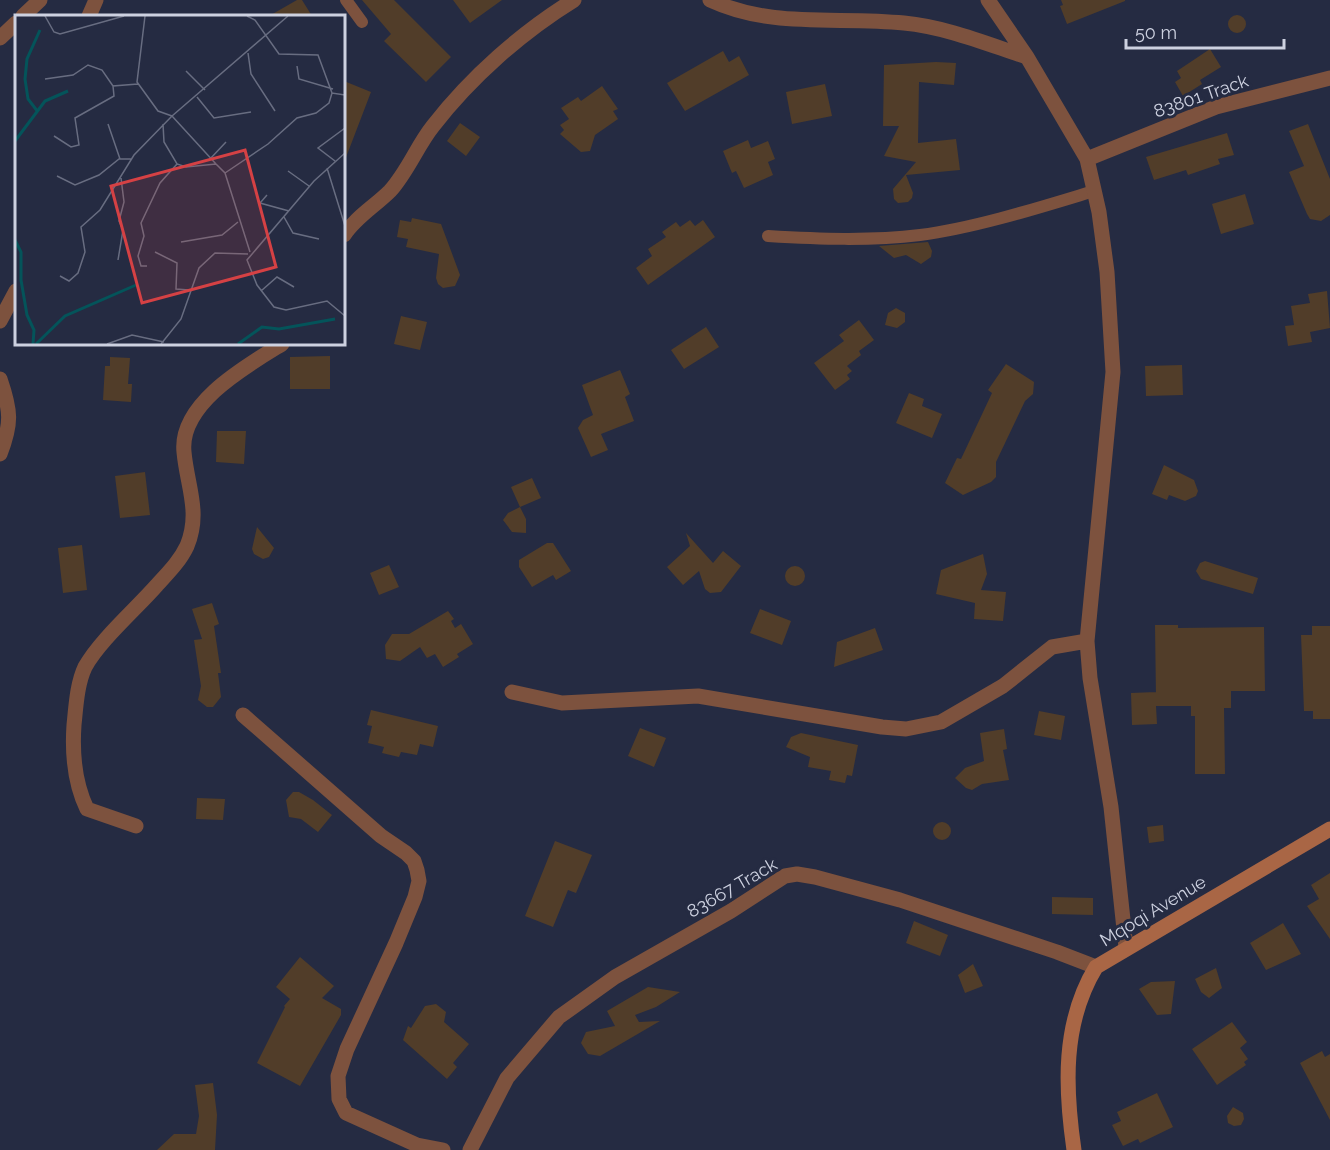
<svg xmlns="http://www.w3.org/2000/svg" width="1330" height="1150" font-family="Raleway,sans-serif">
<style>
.building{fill:#513d29}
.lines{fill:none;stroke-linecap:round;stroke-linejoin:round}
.lane{stroke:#7d523e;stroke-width:12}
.street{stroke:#7d523e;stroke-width:15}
.secondary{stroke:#a96645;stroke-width:15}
.labels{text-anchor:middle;stroke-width:6;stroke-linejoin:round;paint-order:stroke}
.street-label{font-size:18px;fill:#cdd1e0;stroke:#252b42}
.inset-river{fill:none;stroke:#04545a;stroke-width:3}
.inset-road{fill:none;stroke:#686d81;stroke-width:1.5}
.view{fill:#d54144;fill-opacity:0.15;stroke:#d54144;stroke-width:3}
.inset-edge{fill:none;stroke:#cdd1e0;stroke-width:3}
</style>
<rect width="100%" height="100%" fill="#252b42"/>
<path class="building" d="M297 0H302L312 16H269Z
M362 0H394L451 57 426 82 384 41 391 34Z
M453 0H502L470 23Z
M1061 0H1125V1L1067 24 1060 6 1063 5Z
M1228 24a9 9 0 1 1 18 0a9 9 0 1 1-18 0Z
M1210 49 1221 67 1200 80 1202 84 1183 96 1175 82 1181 78 1177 71Z
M723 51 729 62 739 56 749 75 685 111 667 83Z
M936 62 956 63 954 85 919 82 918 143 956 139 960 170 906 175 913 193 912 198 908 202 898 203 894 199 893 189 916 162 884 156 899 126H883L884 65Z
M344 81 371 92 345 160H344Z
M825 84 832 116 792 124 786 92Z
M602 86 618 109 613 111 618 119 595 135 590 151 581 152 560 134 564 130 560 125 569 119 561 108 578 97 581 101Z
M460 123 480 137 466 156 447 141Z
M1308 124 1330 179V215L1321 221 1310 219 1307 214 1289 172 1304 166 1289 131Z
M1227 133 1234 155 1218 159 1220 164 1188 175 1186 170 1154 180 1146 157Z
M748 140 751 148 768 141 775 159 768 162 773 175 744 188 736 171 732 173 723 151Z
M1245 194 1254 224 1221 234 1212 204Z
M412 218 441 224 460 275 455 286 443 288 438 284 436 278 439 254 406 247 408 239 397 237 400 220 411 222Z
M690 220 695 226 703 220 715 237 648 285 636 268 652 256 648 249 666 237 662 232 676 222 680 227Z
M928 242 932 251 931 257 921 264 906 255 894 258 879 246Z
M1327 291 1330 328 1310 332 1312 342 1288 346 1285 326 1294 325 1291 306 1310 303 1308 294Z
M896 308 905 313V322L897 328 885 325 888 313Z
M401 316 427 322 420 350 394 344Z
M859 320 874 340 859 351 861 355 847 366 852 371 847 375 850 379 835 390 814 363 844 341 839 335Z
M706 327 719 347 684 369 671 350Z
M330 356V389H290V357Z
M110 357 130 358 128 384H132L131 402 103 400 105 366H110Z
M1006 364 1034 382 1033 394 1025 401 996 462V477L991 482 963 495 945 483 957 458 961 459 992 393 988 390Z
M1182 365 1183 395 1146 396 1145 366Z
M620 370 630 394 625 397 634 421 601 434 608 450 591 457 578 428 583 420 593 415 582 385Z
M909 393 924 399 922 406 942 414 932 438 896 423Z
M217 431H246L244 464 216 462Z
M1164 465 1194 480 1198 491 1196 496 1185 501 1169 495 1167 500 1152 494Z
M145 472 150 515 120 518 115 476Z
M532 478 541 498 520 507 511 487Z
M520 507 526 519V533L512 532 503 520 508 513Z
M257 527 274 548 269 557 263 559 254 554 252 549Z
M686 533 713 563 723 551 741 566 721 592 710 593 705 589 699 571 683 585 667 567 690 546Z
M547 543H553L571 571 556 580 553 575 532 587 519 567V560Z
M82 545 87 590 63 593 58 548Z
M983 554 987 574 981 590 1006 592 1003 621 974 619 975 603 936 594 941 570Z
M1205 561 1258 578 1253 594 1201 579 1196 571 1200 563Z
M389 565 399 587 379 595 370 573Z
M785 576a10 10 0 1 1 20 0a10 10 0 1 1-20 0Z
M212 603 219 624 214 626 221 673H218L221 697 213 707H207L198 700 201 686 194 640 202 639 192 609Z
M760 609 791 621 782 645 750 633Z
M448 611 454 619 451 621 455 628 461 624 473 644 457 654 459 657 443 667 435 654 427 658 420 647 400 661 386 659 385 645 392 634H409Z
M1155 625H1178V628L1264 627 1265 691H1231V708H1224L1225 774H1195V716H1191V706H1156L1157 724 1132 725 1131 693 1156 692V698Z
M1312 626H1330V719H1313V711H1304L1301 635H1312Z
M875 628 883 650 834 667 837 642Z
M371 710 438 726 433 747 420 744 417 755 401 752 399 757 382 753 384 747 368 743 372 726 367 725Z
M1039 711 1065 716 1061 740 1034 735Z
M640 728 666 738 654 767 628 756Z
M1004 729 1007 749 1003 750 1009 780 982 784 972 790 966 788 955 778 965 768 984 761 980 733Z
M801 733 858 745 852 776 847 775 845 783 829 780 831 771 808 767 810 757 786 747 791 737Z
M293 792H299L313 800 332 815 318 832 301 819 289 817 286 800Z
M197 798 225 799 223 820 196 819Z
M933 831a9 9 0 1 1 18 0a9 9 0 1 1-18 0Z
M1163 825 1164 841 1149 843 1147 827Z
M555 841 592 855 576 893 568 890 553 927 525 916Z
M1330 873V939L1307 906 1319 899 1311 885Z
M1052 897 1093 898V915L1052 914Z
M914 921 948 935 940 956 906 943Z
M1283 923 1301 954 1266 970 1250 943Z
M300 957 334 986 322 998 341 1009V1015L300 1086 257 1063 285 1007 284 1006 290 999 276 987Z
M973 964 983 986 965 993 958 975Z
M1216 968 1222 988 1209 998 1201 992 1195 979Z
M1175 981 1171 1014 1157 1015 1139 989 1151 982Z
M648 987 680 992 656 1007 635 1015 639 1022 660 1021 600 1056 588 1054 581 1043 586 1032 615 1026 607 1011Z
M436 1004 446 1012 444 1022 469 1044 453 1063 457 1067 447 1079 403 1040 408 1026 411 1028 425 1006Z
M1232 1022 1247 1042 1240 1048 1248 1059 1244 1062 1246 1065 1217 1085 1192 1049Z
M1322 1051 1325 1057 1330 1054V1120L1300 1063Z
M213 1083 217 1115 215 1150H157L174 1134H196L199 1116 195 1085Z
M1157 1093 1173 1127 1140 1143 1138 1139 1123 1146 1112 1125 1121 1121 1117 1112Z
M1233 1107 1243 1113 1244 1119 1241 1125 1234 1126 1228 1123 1227 1116Z"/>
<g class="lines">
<path class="lane" d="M346 0 362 22
M768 236C819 239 870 241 920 235 975 228 1041 207 1094 191"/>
<path class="street" d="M710 0C772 29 838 16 904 23 946 27 987 44 1027 57L1087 159 1099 212 1107 272 1113 372 1087 641 1090 678 1111 807 1126 948
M988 0 1027 57
M23 16 40 0
M89 16 96 0
M0 38 16 23
M1087 159 1216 107 1330 78
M344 235C356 217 375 206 390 191 408 171 417 146 433 126 471 77 522 32 574 0
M0 321 16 291
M0 379C11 411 12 423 0 454
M512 692 562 703 698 696 882 727 906 729 941 722 1003 686 1052 647 1087 641
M243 715 381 836 406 853 414 861 417 870 419 881 415 897 396 943 347 1049 338 1076 339 1099 346 1113 417 1145 443 1150
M136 826 87 809C74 782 72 754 74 725 76 706 77 684 85 667 100 640 136 609 157 585 168 573 180 561 187 546 201 512 187 486 184 452 179 404 246 366 282 344
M470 1150 507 1078 559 1017 615 977 731 911 785 876 797 874 815 877 900 900 1057 952 1096 967"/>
<path class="secondary" d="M1074 1150C1065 1088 1062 1023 1096 967L1330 829"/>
</g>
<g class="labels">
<g class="street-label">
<text transform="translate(1201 96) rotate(-19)" y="6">83801 Track</text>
<text transform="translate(732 888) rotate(-30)" y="6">83667 Track</text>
<text transform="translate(1153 911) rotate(-31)" y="6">Mqoqi Avenue</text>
</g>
</g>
<g transform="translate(15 15)">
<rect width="330" height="330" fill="#252b42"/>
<path class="inset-river" d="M23 97 13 84 10 64 12 44 25 15M0 126 30 86 53 76M0 225 6 237V265L12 300 19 315 18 329M21 329 50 301 121 270M223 329 247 312 264 314 320 304"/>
<path class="inset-road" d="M30 1 39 17 45 19 109 1M130 1 122 67 143 96 157 101M232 1 240 5 264 39 303 40 317 78M233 38 236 59 260 96M282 51 284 64 318 74M171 56 190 75M30 64 58 60 73 50 87 55 98 71M182 82 199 103 236 97M157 101 201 149M93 109 105 144M148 109 149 127 162 149 171 152 201 149 210 158 235 237M39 121 56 132 64 130 60 103 99 81 98 71 123 69M330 138 299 166 232 245 242 270 259 292 271 295 312 286 330 301M195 144 211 127M320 146 303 133 330 113M312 153 330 211M273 156 294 171M210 158 253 129 282 103 301 98 314 88 317 78 330 80M42 161 60 170 84 160 104 144H116M252 180 245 188 274 196M269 202 278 218 304 224M166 227 207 220 223 207M140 237 162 248 161 274 174 275M103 245 108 215 104 206 109 187 106 163M132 251H126L123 241 129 221 126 208 145 168 162 149M45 261 54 266 63 258 70 237 66 212 85 195 119 140 157 101 273 1M246 276 262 262 279 272M92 329 117 320 149 327M146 329 166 304 184 253 200 238 233 239"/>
<path class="view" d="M230 135 261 252 127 288 96 171Z"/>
<rect width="330" height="330" class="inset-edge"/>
</g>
<path d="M1126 39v9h158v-9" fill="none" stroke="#cdd1e0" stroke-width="3"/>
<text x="1135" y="39" font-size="18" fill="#cdd1e0" stroke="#252b42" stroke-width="4.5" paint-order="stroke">50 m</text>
</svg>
